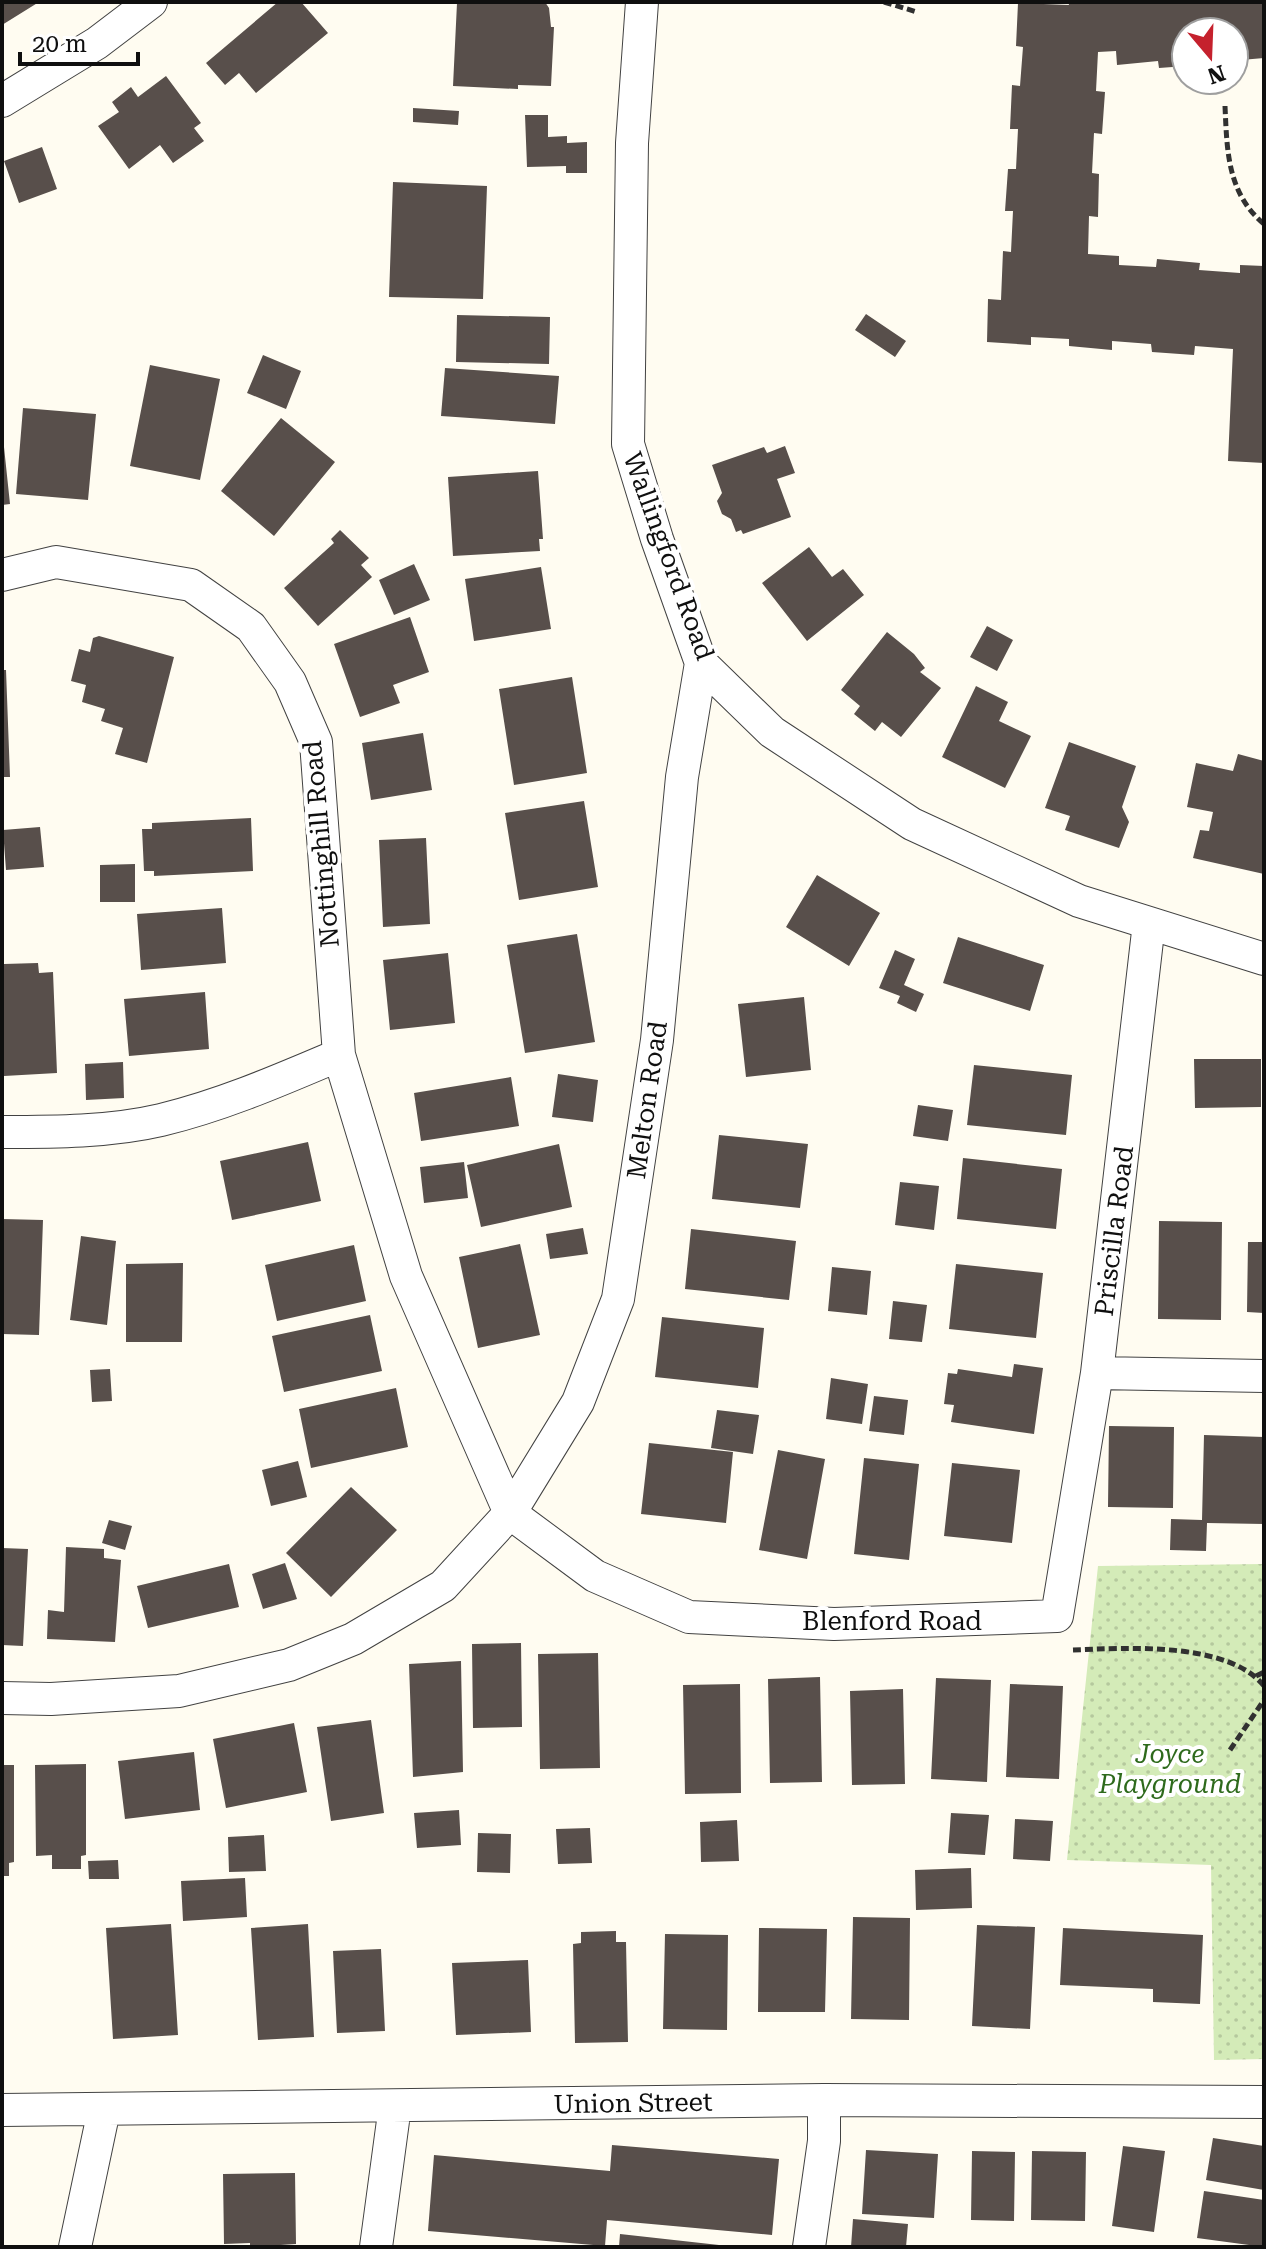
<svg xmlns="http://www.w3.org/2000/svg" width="1266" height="2249" font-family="'Roboto Serif',serif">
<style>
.park{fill:url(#park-dots)}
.building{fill:#584f4b}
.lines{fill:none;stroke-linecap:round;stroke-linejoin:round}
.street-casing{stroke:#424242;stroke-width:34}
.path{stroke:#313131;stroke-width:5;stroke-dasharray:8 4;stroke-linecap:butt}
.street{stroke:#fff;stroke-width:32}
.labels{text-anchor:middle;stroke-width:8;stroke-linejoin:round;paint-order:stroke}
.street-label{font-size:26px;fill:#0f0f0f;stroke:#fff}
.park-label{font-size:26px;font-style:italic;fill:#2e6a1c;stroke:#fff}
</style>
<defs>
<pattern id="park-dots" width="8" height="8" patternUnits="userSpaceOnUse" patternTransform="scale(2)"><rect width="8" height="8" fill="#d4ebb8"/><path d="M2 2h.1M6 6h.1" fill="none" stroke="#b5c89d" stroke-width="1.8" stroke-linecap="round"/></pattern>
</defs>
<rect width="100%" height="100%" fill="#fffcf1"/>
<path class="park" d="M1264 1564V2059L1214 2060 1211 1865 1067 1860 1098 1566Z"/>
<path class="building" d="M2 2H39L2 25Z
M278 2H301L328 33 256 93 239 73 225 85 206 63Z
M510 2H545L549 8 551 27H554L551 86 518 85V89L453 86 457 3Z
M1068 2H1264V58L1241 60 1240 53H1234V32H1186V66L1159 68 1158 61 1117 65 1116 51 1098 52 1096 91 1105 92 1102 134 1094 133 1092 173 1099 174 1098 217 1089 216 1088 254 1119 256V265L1156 267 1157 259 1200 263 1199 270 1240 273V265L1264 266V463L1228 461 1233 349 1195 346 1194 355 1152 352 1151 344 1112 341V350L1069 346V339L1031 337V345L987 342 988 299 1001 300 1003 251 1011 252 1013 211H1005L1008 169H1016L1018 129H1010L1012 85 1020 86 1023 47 1016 46 1018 3 1069 5Z
M166 76 201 123 194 128 204 141 173 163 160 145 129 169 98 126 119 112 112 102 131 87 138 97Z
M413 108 459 111 458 125 413 122Z
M525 115H548V137L567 136V143L587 142V173H566V166L527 167Z
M42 147 57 189 19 203 4 161Z
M393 182 487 186 483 299 389 297Z
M866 314 906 341 895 357 855 330Z
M457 315 550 317 549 364 456 362Z
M263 355 301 371 286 409 247 393Z
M150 365 220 379 200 480 130 466Z
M445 368 559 376 555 424 441 416Z
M23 408 96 414 88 500 16 494Z
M281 418 335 462 274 536 221 491Z
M2 428 10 504 2 505Z
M785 446 795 473 777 479 791 517 743 534 741 530 736 532 731 519 722 514 717 501 722 493 712 465 764 447 767 453Z
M538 471 543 539H539L540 551 453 556 448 477Z
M340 530 369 558 361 565 372 577 318 626 284 588 334 543 331 539Z
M809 547 832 577 843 569 864 595 807 641 762 583Z
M414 564 430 600 394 615 379 580Z
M541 567 551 629 474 641 465 579Z
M410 617 429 672 393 685 400 703 360 717 334 644Z
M987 626 1013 640 997 671 970 657Z
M887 632 914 654 925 668 920 672 941 688 901 737 882 722 875 731 854 714 860 706 841 690Z
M99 636 174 657 147 763 115 754 123 728 101 721 105 709 82 702 86 685 71 681 79 649 90 652 93 638Z
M2 670H6L10 777H2Z
M572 677 587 773 514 785 499 689Z
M976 686 1008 702 999 721 1031 736 1005 788 942 757Z
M423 733 432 790 371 800 362 743Z
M1069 742 1136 766 1122 807 1129 822 1119 848 1065 830 1070 816 1045 808Z
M1238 754 1264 761V874L1193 858 1200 830 1209 831 1213 812 1187 807 1196 763 1233 771Z
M584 801 598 887 519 900 505 813Z
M251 818 253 871 154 876V871H144L142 829H152V823Z
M40 827 44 867 6 870 3 830Z
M426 838 430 924 383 927 379 840Z
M135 864V902H100V865Z
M817 875 880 913 849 966 786 927Z
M222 908 226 963 141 970 137 914Z
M577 934 595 1042 525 1053 507 945Z
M958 937 1044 965 1030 1011 943 983Z
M895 950 915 959 904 985 924 994 916 1012 897 1003 900 996 879 988Z
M448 953 455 1023 390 1030 383 960Z
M38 963 39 973 53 972 57 1073 4 1076V964Z
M205 992 209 1049 129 1056 124 999Z
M804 997 811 1070 746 1077 738 1004Z
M1194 1059H1261V1107L1195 1108Z
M123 1062 124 1098 86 1100 85 1064Z
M974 1065 1072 1075 1066 1135 967 1125Z
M558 1074 598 1080 593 1122 552 1117Z
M511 1077 519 1126 421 1141 414 1093Z
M918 1105 953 1110 948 1141 913 1136Z
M719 1135 808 1144 800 1208 712 1199Z
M308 1142 321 1201 232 1220 220 1161Z
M559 1144 572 1207 481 1227 467 1165Z
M963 1158 1062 1169 1056 1229 957 1219Z
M464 1162 468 1198 424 1203 420 1167Z
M900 1182 939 1186 934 1230 895 1225Z
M2 1219 43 1220 39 1335 2 1334Z
M1159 1221 1222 1222 1221 1320 1158 1319Z
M583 1228 588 1254 550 1259 546 1234Z
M691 1229 796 1241 789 1300 685 1289Z
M81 1236 116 1241 107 1325 70 1320Z
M1248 1242H1264V1313L1247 1312Z
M520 1244 540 1335 478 1348 459 1257Z
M354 1245 366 1301 277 1321 265 1265Z
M183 1263 182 1342H126V1264Z
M956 1264 1043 1273 1036 1338 949 1329Z
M832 1267 871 1271 867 1315 828 1311Z
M893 1301 927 1305 922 1342 889 1339Z
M370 1315 382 1371 284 1392 272 1336Z
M662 1317 764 1328 758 1388 655 1377Z
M1014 1364 1043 1368 1034 1434 951 1422 954 1405 944 1404 948 1373 957 1374 958 1369 1012 1377Z
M110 1369 112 1401 92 1402 90 1370Z
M831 1378 868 1384 862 1424 826 1419Z
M396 1388 408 1447 311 1468 299 1409Z
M874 1396 908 1400 904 1435 869 1431Z
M717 1410 759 1415 753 1454 711 1448Z
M1109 1426 1174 1427 1173 1508 1108 1507Z
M1204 1435 1264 1437V1524L1207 1523 1206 1551 1170 1550 1171 1519 1202 1520Z
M649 1443 733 1452 726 1523 641 1514Z
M778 1450 825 1459 807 1559 759 1550Z
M864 1458 919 1464 909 1560 854 1554Z
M298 1461 307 1497 271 1506 262 1470Z
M952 1463 1020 1470 1012 1543 944 1536Z
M351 1487 397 1530 331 1597 286 1553Z
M109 1520 132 1526 125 1550 102 1543Z
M66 1547 104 1549V1558L121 1560 115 1642 47 1639 48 1610 64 1612Z
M2 1548 28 1549 23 1646 2 1645Z
M285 1563 297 1599 263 1609 252 1574Z
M229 1564 239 1607 148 1628 137 1586Z
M521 1643 522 1727 473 1728 472 1644Z
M598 1653 600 1768 540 1769 538 1654Z
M461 1661 463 1772 413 1777 409 1664Z
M820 1677 822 1782 770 1783 768 1679Z
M936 1678 991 1680 987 1782 931 1779Z
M740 1684 741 1793 685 1794 683 1685Z
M1010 1684 1063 1686 1059 1779 1006 1777Z
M903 1689 905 1784 852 1785 850 1691Z
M371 1720 384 1813 331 1821 317 1727Z
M294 1723 307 1792 226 1808 213 1739Z
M194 1752 200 1810 125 1819 118 1761Z
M86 1764V1855L81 1856V1869H52V1855L36 1856 35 1765Z
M2 1765H14V1862L9 1863V1876H2Z
M459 1810 461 1845 417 1848 414 1813Z
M951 1813 989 1815 985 1855 948 1853Z
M1015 1819 1053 1821 1050 1861 1013 1859Z
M737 1820 739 1861 701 1862 700 1822Z
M590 1828 592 1863 558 1864 556 1829Z
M478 1833 511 1834 510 1873 477 1872Z
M264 1835 266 1871 229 1872 228 1837Z
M118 1860 119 1879H89L88 1861Z
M971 1868 972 1908 916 1910 915 1870Z
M245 1878 247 1917 183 1921 181 1881Z
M853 1917 910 1918 909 2020 851 2019Z
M171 1924 178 2035 113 2039 106 1928Z
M308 1924 314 2037 258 2040 251 1928Z
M977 1925 1035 1927 1030 2029 972 2026Z
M759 1928 827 1929 825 2012H758Z
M1063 1928 1203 1935 1200 2004 1153 2002V1989L1060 1985Z
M616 1931V1942H626L628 2042 575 2043 573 1944 581 1943V1932Z
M665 1934 728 1935 727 2030 663 2029Z
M381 1949 385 2031 337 2033 333 1951Z
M528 1960 531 2032 456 2035 452 1963Z
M1213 2138 1264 2146V2190L1206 2180Z
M612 2145 779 2159 772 2235 607 2220 605 2246 428 2231 434 2155 610 2171Z
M1123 2146 1165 2151 1154 2232 1112 2226Z
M866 2150 938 2154 934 2218 862 2214Z
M972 2151 1015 2152 1014 2221 971 2220Z
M1032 2151 1086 2152 1085 2221 1031 2220Z
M295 2173 296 2244 250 2247V2243L224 2244 223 2174Z
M1204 2191 1264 2200V2247L1197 2238Z
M853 2219 908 2224 906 2247H851Z
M620 2234 719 2245V2247H619Z"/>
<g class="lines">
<defs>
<path id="street" d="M642 2 632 143 628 444 657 539 701 663 772 732 912 824 1079 901 1264 959
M2 101 97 43 151 2
M2 575 56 562 191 585 251 627 290 682 316 742 339 1055C280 1080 223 1105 161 1120 110 1132 54 1132 2 1132
M339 1055 406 1276 510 1513 595 1576 689 1617 834 1624 1057 1616 1097 1373 1149 923
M1097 1373 1264 1376
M2 1698 51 1699 179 1691 289 1665 353 1639 443 1586 510 1513 578 1402 618 1299 657 1040 682 777 701 663
M2 2110 824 2100 1264 2102
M75 2247 104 2110
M376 2247 395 2106
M809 2247 824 2141V2100"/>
</defs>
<use href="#street" class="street-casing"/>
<path class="path" d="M884 2 917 12
M1225 106C1227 150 1227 193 1264 224
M1073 1650C1125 1648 1228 1641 1264 1686
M1256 1676 1264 1672
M1230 1750 1264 1700"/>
<use href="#street" class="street"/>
</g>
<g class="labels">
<g class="street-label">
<text transform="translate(669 556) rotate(70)" y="9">Wallingford Road</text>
<text transform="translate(321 844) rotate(-95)" y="9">Nottinghill Road</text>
<text transform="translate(647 1100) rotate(-82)" y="9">Melton Road</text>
<text transform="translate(1114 1231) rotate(-83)" y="9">Priscilla Road</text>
<text x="892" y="1630">Blenford Road</text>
<text transform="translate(633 2103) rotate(-1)" y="9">Union Street</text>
</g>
<g class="park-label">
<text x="1170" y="1763">Joyce<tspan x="1170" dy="30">Playground</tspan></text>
</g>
</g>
<rect width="1266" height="2249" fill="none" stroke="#0f0f0f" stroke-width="8"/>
<g transform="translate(1210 56) rotate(161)"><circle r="38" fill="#ffffff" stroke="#9f9f9f" stroke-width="2"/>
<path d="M0-6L14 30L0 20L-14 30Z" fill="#c5212d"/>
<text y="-12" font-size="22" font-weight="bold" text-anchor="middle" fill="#0f0f0f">N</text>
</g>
<path d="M20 52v12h118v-12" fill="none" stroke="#0f0f0f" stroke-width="4"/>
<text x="32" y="52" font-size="24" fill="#0f0f0f" stroke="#ffffff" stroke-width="6" paint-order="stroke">20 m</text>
</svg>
